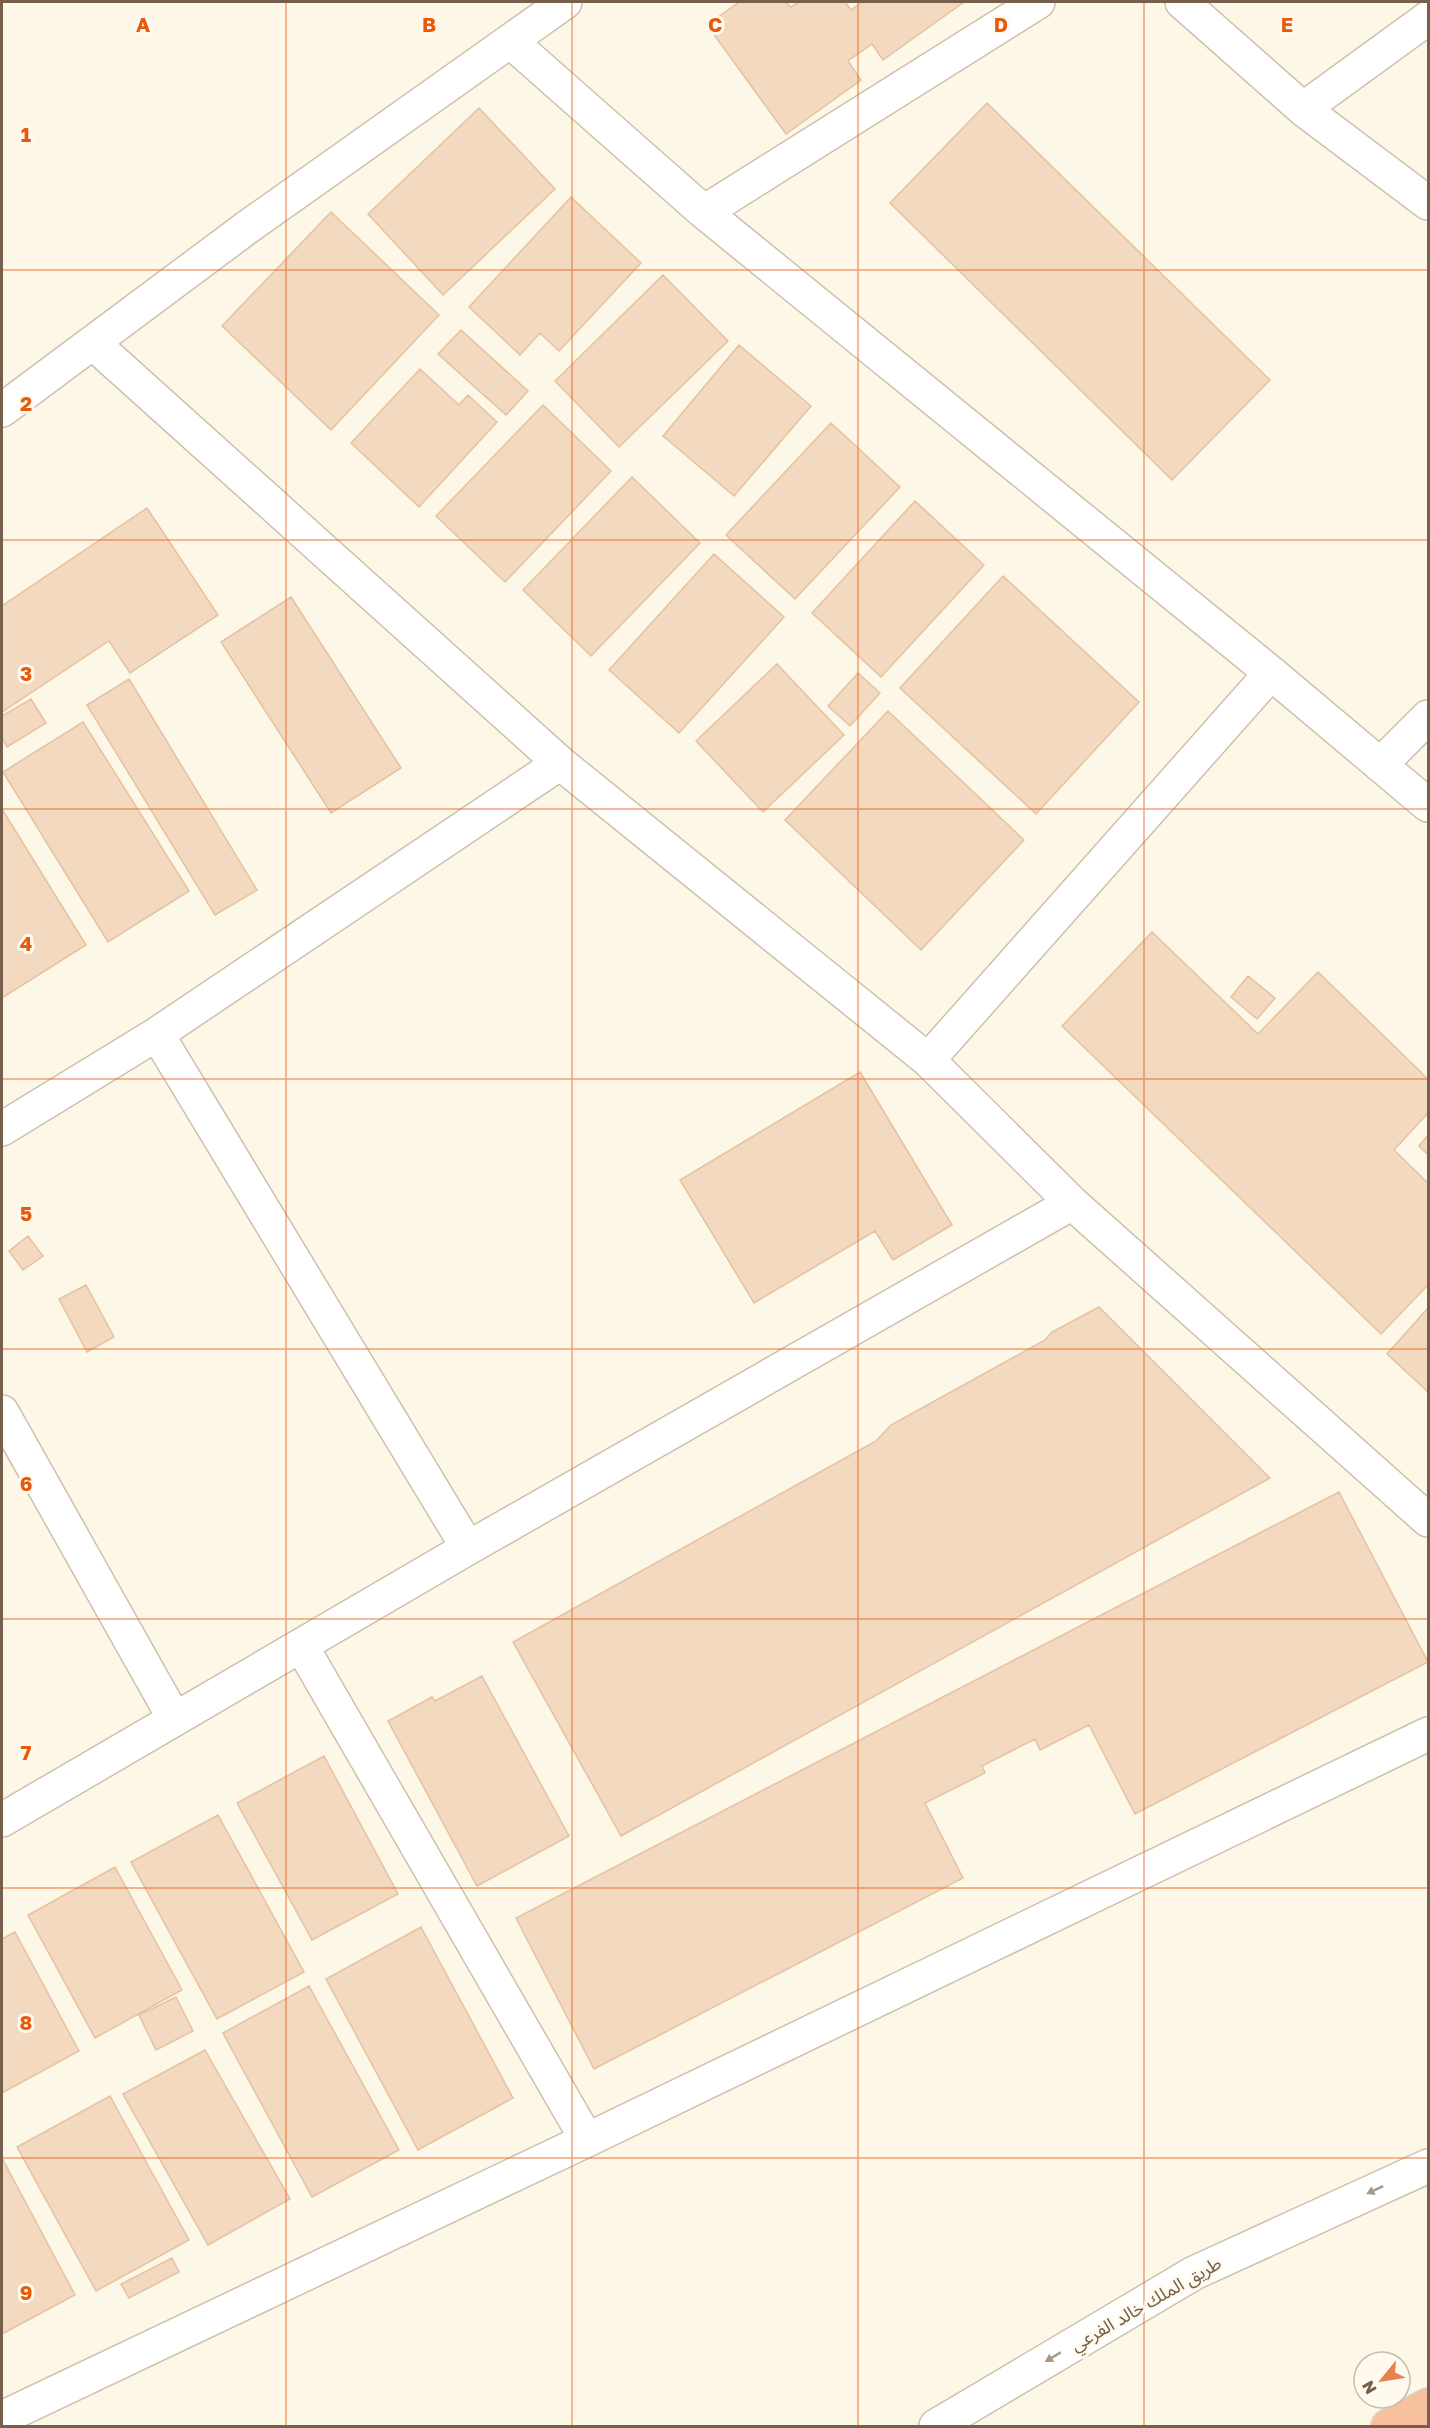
<svg xmlns="http://www.w3.org/2000/svg" width="1430" height="2428" font-family="'Golos Text','Noto Sans Arabic',sans-serif">
<style>
.building{fill:#f2d9bf;stroke:#e5c29f;stroke-width:1.5}
.lines{fill:none;stroke-linecap:round;stroke-linejoin:round}
.minor-casing{stroke:#cfc0ad;stroke-width:36}
.highway-casing{stroke:#dcd6d0;stroke-width:36}
.minor{stroke:#fff;stroke-width:33}
.highway{stroke:#f7c09f;stroke-width:33}
.oneway{fill:#a7988a}
.grid{fill:none;stroke:#e8590c;stroke-width:1.5;stroke-opacity:0.55}
.labels{text-anchor:middle;stroke-width:6;stroke-linejoin:round;paint-order:stroke}
.street-label{font-size:18px;fill:#77604b;stroke:#fffaef}
.grid-label{font-size:20px;text-anchor:middle;font-weight:bold;fill:#e8590c;stroke:#fffaef;stroke-width:6;stroke-linejoin:round;paint-order:stroke}
</style>
<rect width="100%" height="100%" fill="#fdf7e8"/>
<path class="building" d="M739 2H786L791 7 799 2H845L851 10 862 2H964L883 60 872 44 848 61 861 80 786 134 707 25Z
M987 103 1270 380 1172 480 890 203Z
M479 108 555 189 443 295 368 214Z
M571 197 641 263 559 351 540 333 520 355 469 307Z
M331 212 439 315 331 430 222 326Z
M663 275 728 341 619 447 555 381Z
M461 330 528 391 506 415 438 354Z
M739 345 811 406 734 496 663 436Z
M420 369 459 405 468 395 497 422 419 507 351 443Z
M543 405 611 471 505 582 436 516Z
M831 423 900 487 795 599 726 535Z
M632 477 700 543 591 656 523 590Z
M915 501 984 565 881 677 812 613Z
M147 508 218 615 130 673 109 641 2 712V606Z
M714 554 784 617 679 733 609 670Z
M1003 576 1139 702 1036 814 900 688Z
M291 597 401 768 331 813 221 642Z
M777 664 844 735 763 812 696 741Z
M858 673 880 693 850 726 828 706Z
M129 679 257 890 215 915 87 705Z
M31 699 46 723 7 747 2 738V716Z
M888 711 1024 840 921 950 785 820Z
M83 722 189 891 108 942 3 772Z
M2 809 86 945 2 998Z
M1152 932 1258 1034 1318 972 1428 1079V1113L1394 1150 1428 1183V1285L1381 1334 1062 1026Z
M1248 976 1275 998 1257 1019 1231 997Z
M860 1072 952 1225 893 1260 875 1231 754 1303 680 1180Z
M1428 1135V1155L1419 1146Z
M28 1236 43 1256 23 1270 9 1251Z
M86 1285 114 1337 87 1352 59 1299Z
M1099 1307 1270 1478 621 1836 513 1642 876 1441 891 1425 1045 1340 1052 1332Z
M1428 1308V1392L1387 1354Z
M1339 1492 1428 1662 1135 1814 1089 1725 1040 1750 1035 1739 982 1766 985 1773 925 1803 963 1878 594 2069 516 1918Z
M482 1676 569 1836 477 1886 388 1721 432 1697 435 1701Z
M324 1756 398 1894 312 1940 237 1803Z
M218 1815 304 1972 217 2019 131 1862Z
M115 1867 182 1990 95 2038 28 1915Z
M421 1927 513 2098 418 2150 326 1979Z
M15 1932 79 2051 2 2093V1939Z
M309 1986 399 2150 312 2197 223 2033Z
M176 1997 193 2031 156 2050 139 2015Z
M205 2050 290 2199 208 2245 123 2094Z
M110 2096 189 2240 96 2291 17 2147Z
M2 2158 75 2295 2 2334Z
M172 2258 179 2272 129 2298 121 2284Z"/>
<g class="lines">
<defs>
<path id="minor" d="M1182 2 1303 109 1428 203
M510 41 704 212 1271 673 1428 805
M1303 109 1428 18
M704 212 1038 2
M93 343 560 763 928 1060 1072 1203 1428 1520
M2 410 249 226 565 2
M1380 765 1428 717
M157 1034 468 1548
M928 1060 1271 673
M2 1129 157 1034 560 763
M2 1412 174 1718
M302 1647 587 2140
M2 1820 468 1548 1072 1203
M2 2418 587 2140 1428 1734
M936 2426 1194 2273 1428 2166"/>
<path id="highway" d="M1388 2426 1428 2405"/>
</defs>
<use href="#minor" class="minor-casing"/>
<use href="#highway" class="highway-casing"/>
<use href="#minor" class="minor"/>
<use href="#highway" class="highway"/>
</g>
<defs><path id="oneway-solid" d="M-6-.8H1V-3.2L6.5 0L1 3.2V.8H-6Z" transform="scale(1.5)"/></defs>
<g class="oneway">
<use href="#oneway-solid" transform="translate(1375 2190) rotate(155)"/>
<use href="#oneway-solid" transform="translate(1053 2357) rotate(149)"/>
</g>
<path class="grid" d="M286 2V2426M572 2V2426M858 2V2426M1144 2V2426M2 270H1428M2 540H1428M2 809H1428M2 1079H1428M2 1349H1428M2 1619H1428M2 1888H1428M2 2158H1428"/>
<g class="labels">
<g class="street-label">
<text transform="translate(1146 2304) rotate(-30)" y="6">طريق الملك خالد الفرعي</text>
</g>
</g>
<g class="grid-label">
<text x="143" y="32">A</text>
<text x="429" y="32">B</text>
<text x="715" y="32">C</text>
<text x="1001" y="32">D</text>
<text x="1287" y="32">E</text>
<text x="26" y="142">1</text>
<text x="26" y="411">2</text>
<text x="26" y="681">3</text>
<text x="26" y="951">4</text>
<text x="26" y="1221">5</text>
<text x="26" y="1491">6</text>
<text x="26" y="1760">7</text>
<text x="26" y="2030">8</text>
<text x="26" y="2300">9</text>
</g>
<rect width="1430" height="2428" fill="none" stroke="#77604b" stroke-width="6"/>
<g transform="translate(1382 2380) rotate(240)"><circle r="28" fill="#fffaef" stroke="#c9bcad" stroke-width="1.5"/>
<path d="M0-4.5L10 22L0 15L-10 22Z" fill="#e7814d"/>
<text y="-9" font-size="16" font-weight="bold" text-anchor="middle" fill="#77604b">N</text>
</g>
</svg>
